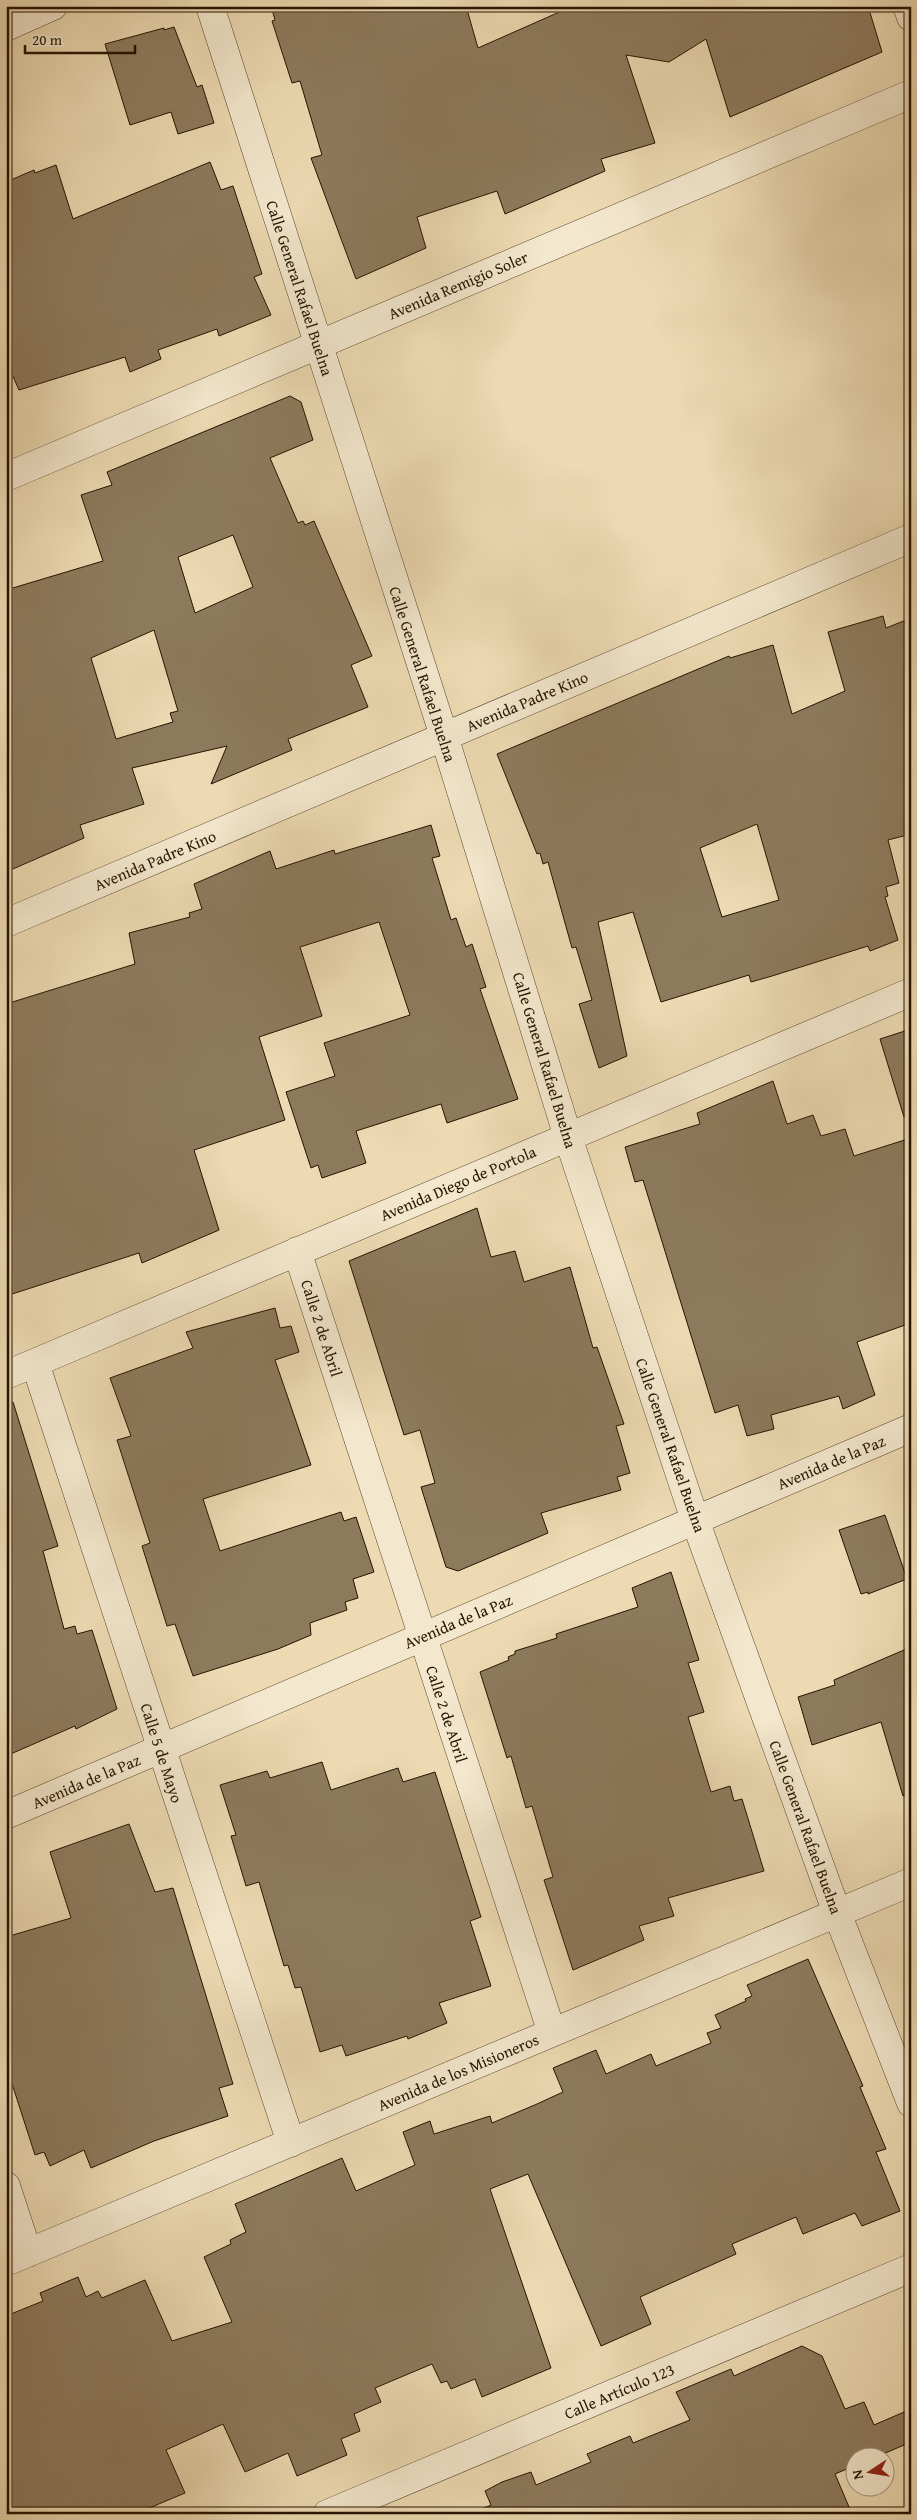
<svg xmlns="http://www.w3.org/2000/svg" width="917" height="2520" font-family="'Gentium Book Plus',serif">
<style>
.building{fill:#8d7a5d;stroke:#251300;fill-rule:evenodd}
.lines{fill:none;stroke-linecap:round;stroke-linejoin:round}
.minor-casing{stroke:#57452c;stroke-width:29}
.minor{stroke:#f3e7cd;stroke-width:28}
.labels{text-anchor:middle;stroke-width:5;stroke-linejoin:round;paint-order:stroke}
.street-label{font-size:16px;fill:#251300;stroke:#f3e7cd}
</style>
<rect width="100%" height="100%" fill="#eddab2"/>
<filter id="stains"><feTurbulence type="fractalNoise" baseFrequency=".004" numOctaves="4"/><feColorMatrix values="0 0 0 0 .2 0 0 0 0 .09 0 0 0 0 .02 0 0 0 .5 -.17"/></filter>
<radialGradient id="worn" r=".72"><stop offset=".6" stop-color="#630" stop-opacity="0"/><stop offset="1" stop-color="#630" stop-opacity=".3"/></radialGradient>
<path class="building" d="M271 6H466L478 48 573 6H868L882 52 730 117 706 39 669 62 626 55 655 143 601 159 605 171 505 214 497 191 417 217 426 248 356 279 311 158 322 155 300 81 292 83 272 21 275 20Z
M174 27 197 87 202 85 214 123 178 134 171 112 130 125 105 44 164 28V30Z
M210 162 221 190 233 186 262 274 254 277 271 315 219 336 217 329 158 350 161 359 130 372 125 357 19 390 6 361V182L34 170 35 173 56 165 73 219Z
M290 396 301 402 313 440 270 458 298 523 303 521 305 525 314 521 372 656 351 665 368 707 288 739 292 750 211 784 227 746 132 768 144 804 80 825 84 838 6 872V590L103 561 81 495 112 485 107 472ZM233 535 253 587 195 613 178 557ZM154 630 178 711 170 713 173 722 116 739 91 658Z
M883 616 886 628 911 618V834L888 840 899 883 886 887 888 896 885 897 898 940 870 951 868 946 772 976 751 982 749 975 661 1002 633 912 598 922 627 1056 599 1068 579 1004 592 1000 576 947 572 948 548 862 543 864 540 853 537 854 497 754 729 656 730 658 773 645 792 714 845 691 828 632ZM757 824 779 900 722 917 700 848Z
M431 825 440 856 432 858 451 920 456 918 466 947 472 944 486 987 480 989 518 1099 447 1123 441 1104 356 1131 366 1163 322 1178 318 1165 311 1168 286 1092 335 1076 324 1043 410 1015 379 922 300 947 322 1016 259 1037 285 1120 194 1150 219 1230 142 1263 139 1253 6 1296V1004L135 964 129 933 190 917 189 913 202 909 194 884 270 851 276 869 334 850 335 854Z
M911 1029V1116L904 1117 880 1039Z
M773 1081 787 1124 813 1115 821 1136 845 1129 854 1156 911 1138V1323L857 1342 875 1395 843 1409 839 1396 771 1415 774 1429 747 1436 738 1405 715 1413 643 1180 635 1182 625 1147 700 1124 697 1113Z
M477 1208 491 1257 515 1251 524 1282 570 1267 593 1348 597 1347 624 1424 616 1426 630 1473 617 1477 621 1490 541 1513 548 1533 458 1571 446 1567 421 1487 435 1483 420 1430 404 1435 349 1261Z
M275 1308 280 1328 291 1326 299 1352 275 1360 311 1465 203 1499 220 1551 341 1512 344 1521 356 1517 374 1572 353 1579 358 1598 345 1602 347 1610 310 1623 311 1635 278 1649 193 1676 175 1624 167 1626 142 1546 150 1543 117 1440 131 1436 110 1378 193 1348 186 1332Z
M13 1402 58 1546 43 1551 64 1629 75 1626 77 1634 92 1630 117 1709 76 1729 75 1726 6 1756V1403Z
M885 1515 907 1579 868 1594V1592L861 1594 839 1530Z
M671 1572 699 1660 688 1663 704 1712 688 1717 711 1792 730 1786 734 1801 742 1799 764 1871 668 1898 674 1916 639 1926 644 1940 573 1970 544 1880 553 1877 532 1806 526 1808 511 1756 507 1758 480 1672 509 1660 508 1657 515 1654V1651L557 1638 556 1634 638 1607 632 1588Z
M911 1647V1795L903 1796 881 1722 812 1745 798 1697 835 1685 834 1680Z
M322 1762 331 1790 398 1768 403 1782 435 1772 481 1917 470 1921 491 1986 439 2003 447 2023 408 2039 407 2036 346 2056 342 2045 320 2052 301 1987 295 1988 288 1965 284 1966 259 1882 246 1886 231 1836 236 1835 220 1785 267 1771 270 1778Z
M129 1824 155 1892 173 1888 233 2084 219 2088 228 2116 154 2141 91 2168 84 2150 50 2166 44 2152 35 2155 6 2065V1937L71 1918 50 1852Z
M808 1959 863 2086 860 2087 886 2149 876 2152 900 2211 862 2226 855 2213 803 2234 796 2217 732 2244 736 2254 640 2297 651 2324 601 2346 528 2174 490 2189 551 2368 482 2397 475 2379 451 2389 447 2381 441 2383 432 2364 375 2388 381 2402 354 2414 360 2431 341 2439 347 2455 297 2476 288 2453 245 2472 223 2424 166 2450 185 2493 135 2514H13L6 2498V2316L43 2301 40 2293 78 2277 86 2297 98 2291 102 2298 145 2280 172 2341 232 2322 204 2257 231 2244 230 2240 246 2232 235 2204 342 2158 356 2191 415 2165 403 2132 430 2121 434 2134 490 2116 492 2123 537 2104 563 2092 553 2068 596 2050 606 2074 651 2054 656 2066 711 2043 707 2033 721 2028 715 2015 746 2001 745 1999 752 1996 747 1985Z
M802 2346 822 2356 845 2409 864 2402 874 2425 911 2409V2442L874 2458H854V2466L835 2474 852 2514H470L491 2505 485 2491 502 2482 531 2472 536 2485 591 2462 587 2454 630 2436 633 2443 690 2420 676 2392 731 2369 734 2376Z"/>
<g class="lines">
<defs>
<path id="minor" d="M210 6 444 736 568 1137 695 1520 837 1913 911 2103
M907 6 911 17
M6 27 53 6
M6 477 911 94
M6 923 911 538
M297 1251 552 2033
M35 1363 291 2143
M6 1375 911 992
M6 1815 911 1428
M6 2186 28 2253
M6 2262 911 1882
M327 2514 911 2268"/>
</defs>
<use href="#minor" class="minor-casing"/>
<use href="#minor" class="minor"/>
</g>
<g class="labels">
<g class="street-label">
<text transform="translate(458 285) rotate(-23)" y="6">Avenida Remigio Soler</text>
<text transform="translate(300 288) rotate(72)" y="6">Calle General Rafael Buelna</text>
<text transform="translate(423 674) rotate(72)" y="6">Calle General Rafael Buelna</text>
<text transform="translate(527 701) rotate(-23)" y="6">Avenida Padre Kino</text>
<text transform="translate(155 860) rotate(-23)" y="6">Avenida Padre Kino</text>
<text transform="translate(545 1060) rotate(73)" y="6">Calle General Rafael Buelna</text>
<text transform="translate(458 1183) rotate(-23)" y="6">Avenida Diego de Portola</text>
<text transform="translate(322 1328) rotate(72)" y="6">Calle 2 de Abril</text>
<text transform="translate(671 1445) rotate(71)" y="6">Calle General Rafael Buelna</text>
<text transform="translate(831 1462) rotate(-23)" y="6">Avenida de la Paz</text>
<text transform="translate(458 1621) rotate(-23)" y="6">Avenida de la Paz</text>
<text transform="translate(447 1714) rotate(72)" y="6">Calle 2 de Abril</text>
<text transform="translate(162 1753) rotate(72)" y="6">Calle 5 de Mayo</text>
<text transform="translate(86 1781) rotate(-23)" y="6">Avenida de la Paz</text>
<text transform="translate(806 1827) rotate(70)" y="6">Calle General Rafael Buelna</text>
<text transform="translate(458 2072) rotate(-23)" y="6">Avenida de los Misioneros</text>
<text transform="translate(619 2391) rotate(-23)" y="6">Calle Artículo 123</text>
</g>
</g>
<rect width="917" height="2520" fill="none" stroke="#eddab2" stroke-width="25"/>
<rect x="8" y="8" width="902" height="2505" fill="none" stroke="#251300" stroke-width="2.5"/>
<rect x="12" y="12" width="892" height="2495" fill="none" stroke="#251300"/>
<g transform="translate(870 2472) rotate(258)"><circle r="24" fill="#f3e7cd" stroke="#a1927b"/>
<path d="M0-4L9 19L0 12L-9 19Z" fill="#8f2418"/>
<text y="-8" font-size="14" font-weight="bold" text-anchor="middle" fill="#251300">N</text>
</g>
<path d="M25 45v8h110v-8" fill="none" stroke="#251300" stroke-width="2.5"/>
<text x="32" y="45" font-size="15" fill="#251300" stroke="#f3e7cd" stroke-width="4" paint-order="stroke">20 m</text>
<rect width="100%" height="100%" filter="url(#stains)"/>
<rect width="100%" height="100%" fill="url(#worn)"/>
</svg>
